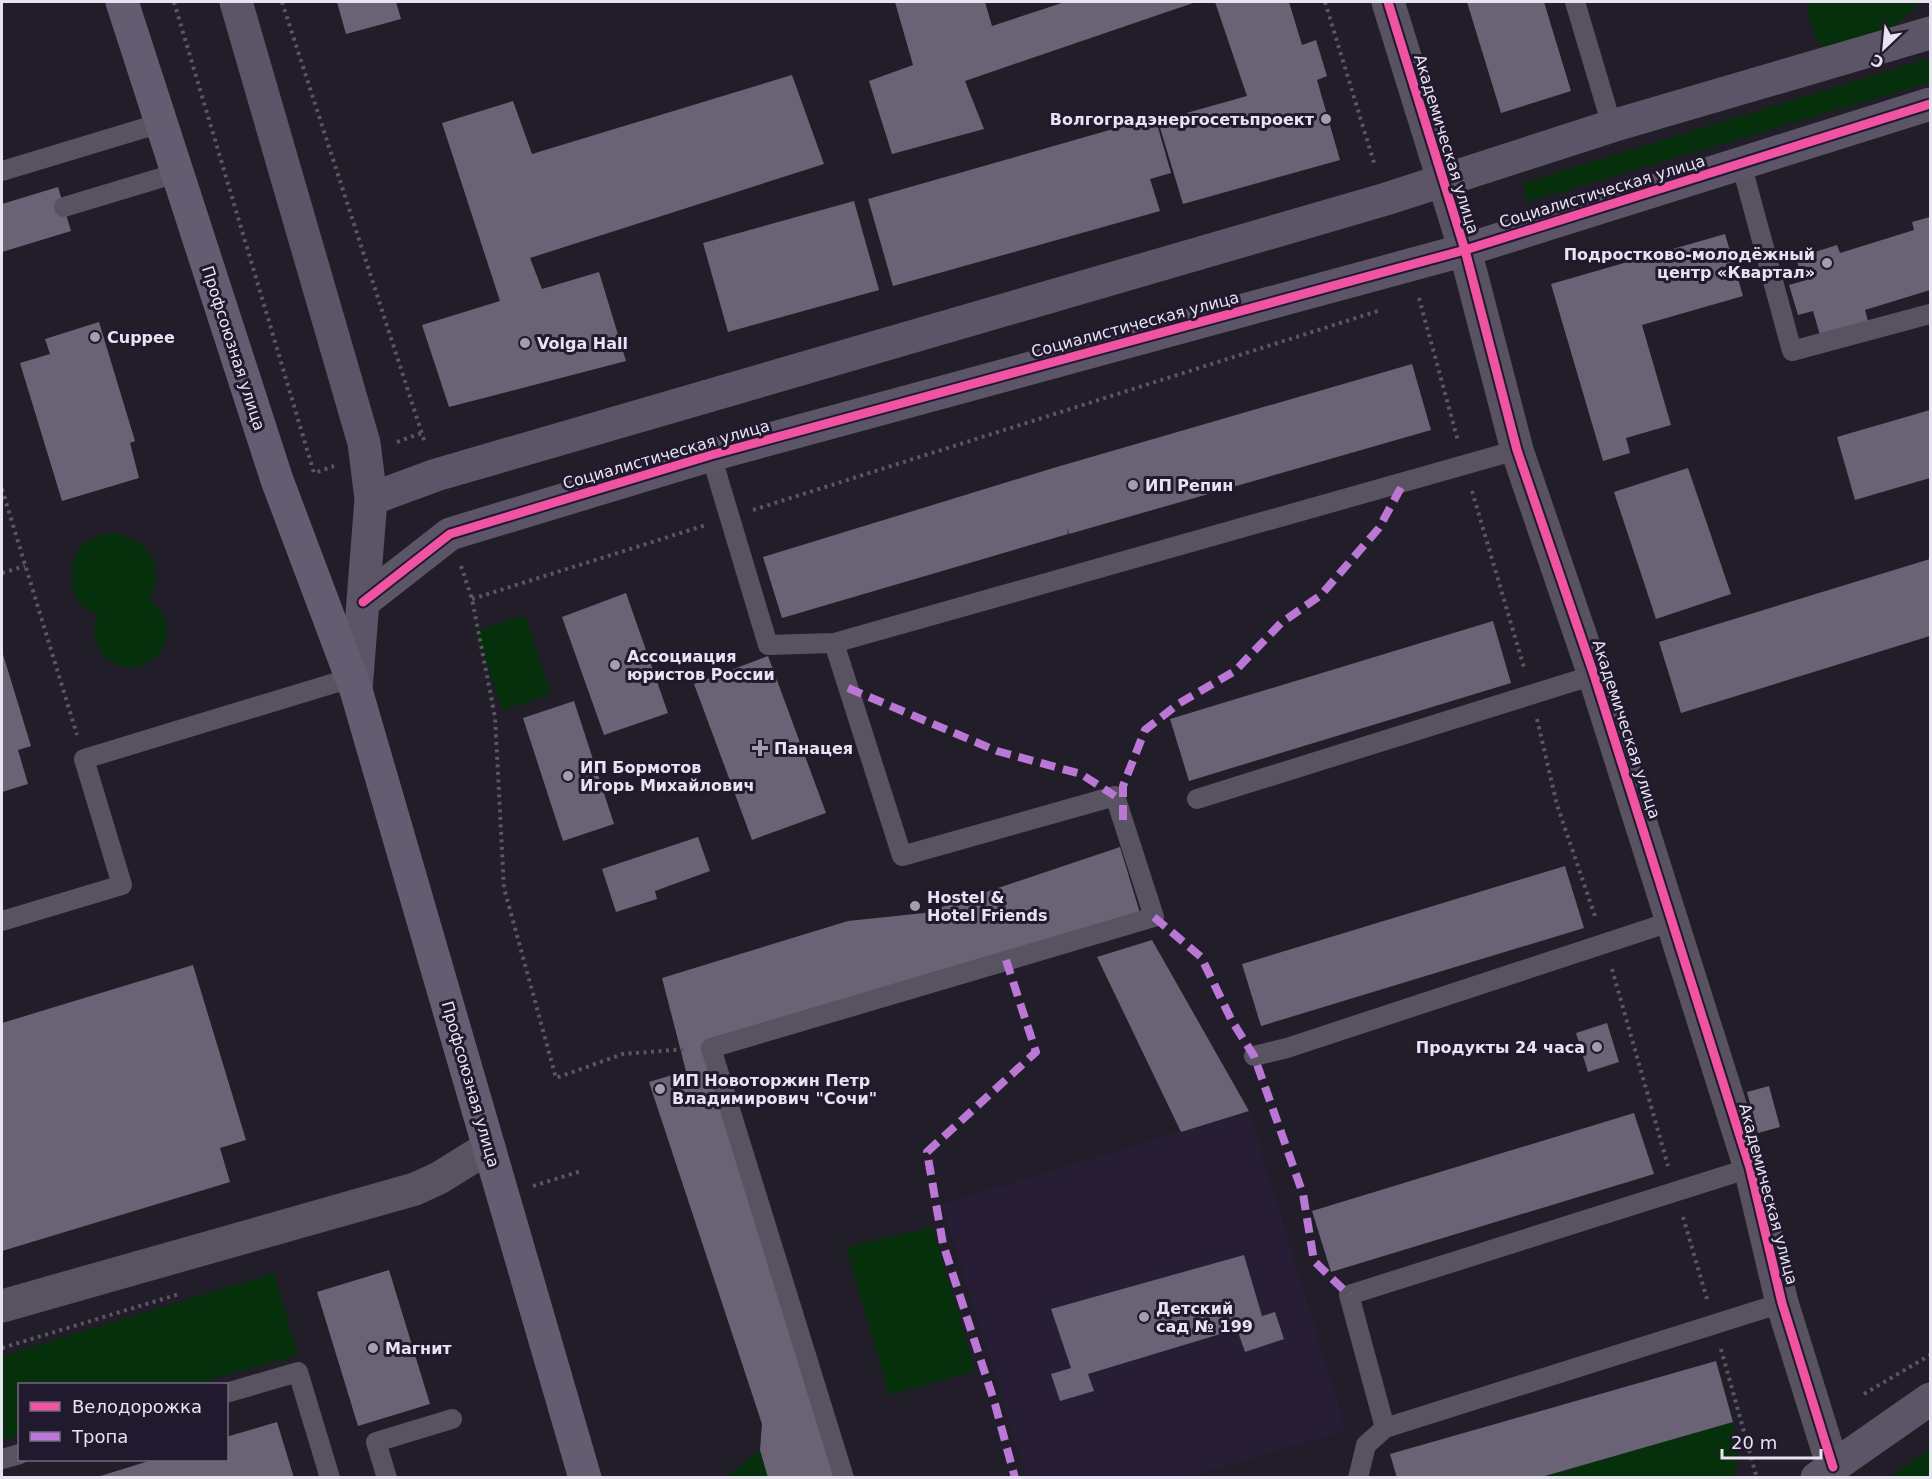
<svg xmlns="http://www.w3.org/2000/svg" width="1932" height="1479" font-family="'DejaVu Sans',sans-serif">
<style>
.built{fill:#271e36}
.green{fill:#062f0c}
.building{fill:#6a6376}
.lines{fill:none;stroke-linecap:round;stroke-linejoin:round}
.path{stroke:#5b5662;stroke-width:4;stroke-dasharray:3 4.5;stroke-linecap:butt}
.lane{stroke:#595361;stroke-width:20}
.street{stroke:#595361;stroke-width:33}
.secondary{stroke:#5c5467;stroke-width:33}
.primary{stroke:#645c71;stroke-width:33}
.quiet{stroke:#ba77d6;stroke-width:8;stroke-dasharray:15 8;stroke-linecap:butt}
.cycleway-casing{stroke:#21192e;stroke-width:13}
.cycleway{stroke:#f153a3;stroke-width:9}
.poi-dot{fill:#a39eab;stroke:#21192e;stroke-width:2}
.labels{text-anchor:middle;stroke-width:6;stroke-linejoin:round;paint-order:stroke}
.poi-label{font-size:16px;font-weight:bold;fill:#e8e3f1;stroke:#21192e;text-anchor:start}
.street-label{font-size:16px;fill:#e8e3f1;stroke:#21192e}
</style>
<rect width="100%" height="100%" fill="#221e29"/>
<path class="built" d="M1249 1111 1346 1430 1190 1477H1026L942 1204Z"/>
<path class="green" d="M1809 2H1921L1891 30 1833 49 1819 45C1813 31 1807 17 1809 2Z
M1930 58V82L1527 202 1523 183Z
M115 533C149 540 168 567 149 600 199 634 135 699 100 651 93 641 93 627 98 615 94 613 89 611 85 608 66 591 67 556 88 541 96 535 105 534 115 533Z
M525 615 551 694 502 710 476 631Z
M933 1227 975 1371 889 1395 846 1247Z
M274 1273 298 1355 195 1384H20L19 1436 2 1441V1356Z
M1733 1422 1738 1453 1734 1477 1538 1478Z
M1930 1449V1477H1890Z
M760 1450 768 1477H726Z"/>
<path class="building" d="M337 2H396L401 19 346 34Z
M895 2H985L992 26 1065 2H1196L965 81 984 129 892 154 869 81 913 65Z
M1215 2H1289L1302 45 1316 40 1327 76 1317 80 1340 160 1183 204 1158 121 1247 96Z
M1467 2H1544L1571 91 1501 113Z
M792 75 824 164 530 258 542 289 599 272 626 361 449 407 422 325 500 301 442 123 513 101 532 154Z
M1155 117 1171 173 1150 179 1160 211 893 286 868 199Z
M58 187 71 231 2 252V204Z
M854 201 879 290 728 332 703 243Z
M1930 217V290L1865 310 1868 321 1820 335 1813 311 1798 315 1789 285 1803 281 1796 258 1837 245 1840 253 1914 230 1912 222Z
M1725 234 1743 296 1642 325 1671 425 1626 438 1630 453 1603 461 1551 284Z
M99 322 135 441 130 443 139 478 62 501 20 363 50 354 45 339Z
M1412 364 1431 430 1069 534 1067 527 1068 534 782 618 763 557 1050 469Z
M1930 410V478L1855 500 1837 437Z
M1688 468 1731 594 1656 619 1614 492Z
M1930 559V636L1681 713 1659 642Z
M626 593 668 713 604 735 562 617Z
M1493 621 1511 683 1189 781 1170 719Z
M2 651 31 746 18 750 28 784 2 792Z
M768 656 826 813 752 840 694 684Z
M574 701 614 824 563 841 523 718Z
M698 837 710 871 655 891 657 899 616 912 602 869Z
M1120 847 1140 913 705 1049 841 1478H768L760 1450 762 1424 649 1082 686 1071 662 978 848 921 924 913Z
M1565 866 1584 928 1261 1026 1242 964Z
M1152 940 1249 1111 1181 1132 1097 957Z
M193 965 246 1140 220 1148 230 1182 2 1251V1023Z
M1607 1023 1619 1062 1588 1072 1576 1033Z
M1769 1086 1780 1127 1758 1133 1747 1092Z
M1634 1113 1654 1174 1331 1272 1312 1211Z
M1244 1255 1262 1316 1275 1312 1284 1339 1245 1352 1237 1329 1088 1374 1094 1391 1060 1401 1051 1374 1071 1368 1051 1309Z
M389 1270 430 1404 358 1426 317 1292Z
M1716 1361 1733 1422 1538 1478H1397L1390 1454Z
M277 1422 294 1478H94L152 1460H226V1437Z"/>
<g class="lines">
<path class="path" d="M174 2 314 473 334 466
M282 2 425 443
M1325 2 1375 166
M1419 298 1458 441
M397 442 422 433
M2 489 77 735
M1472 491 1525 671
M753 510 1378 311
M461 566 472 599 495 717 504 888 556 1078 623 1054 686 1049
M2 573 25 566
M472 599 706 525
M1537 719 1557 805 1596 919
M1612 969 1668 1166
M533 1186 581 1171
M1683 1217 1707 1299
M2 1348 179 1294
M1721 1349 1756 1475
M1864 1394 1930 1355"/>
<path class="lane" d="M1575 2 1612 126
M1741 163 1792 351 1930 314
M2 171 161 123
M64 207 177 173
M711 455 768 645 834 643 1517 450
M834 643 902 856 1115 796 1154 917 711 1048 844 1478
M1197 799 1594 675
M2 921 122 885 84 759 351 678
M1254 1056 1287 1048 1673 921
M226 1393 298 1372 330 1478
M1385 1428 1349 1295 1750 1168
M2 1459 20 1454
M387 1478 376 1442 452 1419
M1358 1478 1366 1445 1385 1428 1782 1303"/>
<path class="street" d="M1388 2 1465 250 1517 450 1594 675 1750 1168 1782 1303 1833 1467
M2 1306 415 1189 439 1178 489 1147"/>
<path class="secondary" d="M236 2 364 443 371 499 356 690
M371 499 436 475 1386 199 1612 126 1930 33
M363 602 450 534 711 455 1465 250 1930 104
M1817 1478 1930 1399"/>
<path class="primary" d="M122 2 277 480 356 690 585 1478"/>
<path class="quiet" d="M848 688 997 751 1081 774 1115 796
M1123 820V786L1145 730 1178 704 1235 671 1281 623 1321 595 1379 528 1404 482
M1154 917 1201 957 1232 1021 1254 1056 1303 1194 1314 1261 1349 1295
M1006 960 1036 1052 927 1152 943 1244 995 1404 1015 1478"/>
<defs>
<path id="cycleway" d="M1388 2 1465 250 1517 450 1594 675 1750 1168 1782 1303 1833 1467
M363 602 450 534 711 455 1465 250 1930 104"/>
</defs>
<use href="#cycleway" class="cycleway-casing"/>
<use href="#cycleway" class="cycleway"/>
</g>
<g class="poi-dot">
<circle cx="1326" cy="119" r="6"/>
<circle cx="1827" cy="263" r="6"/>
<circle cx="95" cy="337" r="6"/>
<circle cx="525" cy="343" r="6"/>
<circle cx="1133" cy="485" r="6"/>
<circle cx="615" cy="665" r="6"/>
<path d="M757 739h6v6h6v6h-6v6h-6v-6h-6v-6h6z"/>
<circle cx="568" cy="776" r="6"/>
<circle cx="915" cy="906" r="6"/>
<circle cx="1597" cy="1047" r="6"/>
<circle cx="660" cy="1089" r="6"/>
<circle cx="1144" cy="1317" r="6"/>
<circle cx="373" cy="1348" r="6"/>
</g>
<g class="labels">
<g class="poi-label">
<text x="1314" y="125" text-anchor="end">Волгоградэнергосетьпроект</text>
<text x="1815" y="260" text-anchor="end">Подростково-молодёжный<tspan x="1815" dy="18">центр «Квартал»</tspan></text>
<text x="107" y="343">Cuppee</text>
<text x="537" y="349">Volga Hall</text>
<text x="1145" y="491">ИП Репин</text>
<text x="627" y="662">Ассоциация<tspan x="627" dy="18">юристов России</tspan></text>
<text x="774" y="754">Панацея</text>
<text x="580" y="773">ИП Бормотов<tspan x="580" dy="18">Игорь Михайлович</tspan></text>
<text x="927" y="903">Hostel &amp;<tspan x="927" dy="18">Hotel Friends</tspan></text>
<text x="1585" y="1053" text-anchor="end">Продукты 24 часа</text>
<text x="672" y="1086">ИП Новоторжин Петр<tspan x="672" dy="18">Владимирович "Сочи"</tspan></text>
<text x="1156" y="1314">Детский<tspan x="1156" dy="18">сад № 199</tspan></text>
<text x="385" y="1354">Магнит</text>
</g>
<g class="street-label">
<text transform="translate(1447 144) rotate(73)" y="6">Академическая улица</text>
<text transform="translate(1602 191) rotate(-17)" y="6">Социалистическая улица</text>
<text transform="translate(1135 324) rotate(-15)" y="6">Социалистическая улица</text>
<text transform="translate(234 348) rotate(72)" y="6">Профсоюзная улица</text>
<text transform="translate(666 454) rotate(-16)" y="6">Социалистическая улица</text>
<text transform="translate(1627 729) rotate(72)" y="6">Академическая улица</text>
<text transform="translate(471 1084) rotate(74)" y="6">Профсоюзная улица</text>
<text transform="translate(1769 1194) rotate(75)" y="6">Академическая улица</text>
</g>
</g>
<rect width="1932" height="1479" fill="none" stroke="#e8e3f1" stroke-width="6"/>
<rect x="18" y="1383" width="210" height="78" fill="#21192e" stroke="#716a7c" stroke-width="1.5"/>
<rect x="30" y="1402" width="30" height="9" fill="#f153a3" stroke="#716a7c" stroke-width="1.5"/>
<text x="72" y="1413" font-size="18" fill="#e8e3f1">Велодорожка</text>
<rect x="30" y="1432" width="30" height="9" fill="#ba77d6" stroke="#716a7c" stroke-width="1.5"/>
<text x="72" y="1443" font-size="18" fill="#e8e3f1">Тропа</text>
<g transform="translate(1884 48) rotate(206)" stroke="#21192e" stroke-width="4.5" paint-order="stroke">
<path d="M0-4.5L10 22L0 15L-10 22Z" fill="#e8e3f1"/>
<text y="-9" font-size="16" font-weight="bold" text-anchor="middle" fill="#e8e3f1">С</text>
</g>
<path d="M1722 1449v9h99v-9" fill="none" stroke="#e8e3f1" stroke-width="3"/>
<text x="1731" y="1449" font-size="18" fill="#e8e3f1" stroke="#21192e" stroke-width="4.5" paint-order="stroke">20 m</text>
</svg>
